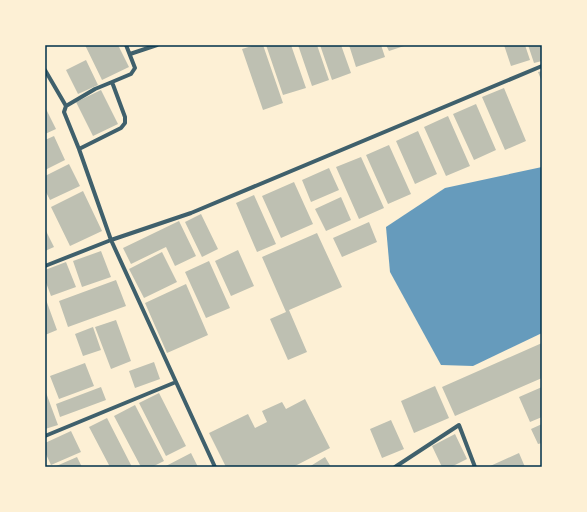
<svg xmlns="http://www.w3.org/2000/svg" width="587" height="512" font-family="'Asap Condensed',sans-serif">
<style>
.water{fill:#669bbc}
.building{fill:#bec0b2}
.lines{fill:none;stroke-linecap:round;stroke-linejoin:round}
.minor{stroke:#3f606c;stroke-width:4}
.neatline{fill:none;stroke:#003049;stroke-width:1.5}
</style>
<rect width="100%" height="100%" fill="#fdf0d5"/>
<path class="water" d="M542 167V333L473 366 441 365 390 272 386 227 445 188Z"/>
<path class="building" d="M85 45H118L129 67 102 80Z
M255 45H263L283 103 263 110 242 49Z
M266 45H291L306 88 283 95Z
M298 45H317L329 80 312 86Z
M320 45H341L351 73 332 80Z
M349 45H381L385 57 356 67Z
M386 45H407L389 51Z
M504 45H525L530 60 511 66Z
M528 45H542V61L534 63Z
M86 60 98 85 78 94 66 70Z
M542 71V82L538 72Z
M504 88 526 141 505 150 482 97Z
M101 90 118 124 93 136 76 102Z
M476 104 496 150 474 160 453 114Z
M45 107 56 129 45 134Z
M448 116 470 166 446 176 424 127Z
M418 131 437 174 415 184 396 141Z
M54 136 65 160 45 170V140Z
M389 145 411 194 388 204 366 155Z
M361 157 384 208 359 219 336 167Z
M69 164 80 186 50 200 45 190V176Z
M329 168 339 190 311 202 302 180Z
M294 182 313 224 281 238 262 196Z
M83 191 102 231 70 246 51 207Z
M254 195 276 244 257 252 236 203Z
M341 197 351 220 326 231 315 209Z
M201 214 218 249 202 257 185 222Z
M179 221 196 256 175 266 166 247 131 264 123 248Z
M369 222 377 242 342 257 333 238Z
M45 229 54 247 45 251Z
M317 233 342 287 289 310 307 352 288 360 270 319 286 312 262 257Z
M238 250 254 286 231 296 215 261Z
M101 251 111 277 82 287 73 261Z
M162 252 177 282 144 298 129 269Z
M209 261 230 308 206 318 185 272Z
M66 262 76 287 51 296 45 280V270Z
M116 280 126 306 68 327 59 301Z
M186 284 208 335 167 353 145 303Z
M45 297 57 330 45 335Z
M116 320 131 361 111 369 95 327Z
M93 327 101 350 83 356 75 334Z
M542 343V378L455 416 442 387Z
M154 362 160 379 135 388 129 371Z
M85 363 94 386 59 399 50 376Z
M435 386 449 418 414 433 401 401Z
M101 387 106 400 60 417 56 404Z
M542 387V417L530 422 519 397Z
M45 390 58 425 45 429Z
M159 393 186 446 166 456 139 403Z
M305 399 330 448 293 467H226L209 433 248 414 255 428 267 422 262 411 282 402 286 409Z
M135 405 164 461 152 467H141L114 416Z
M107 418 132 467H110L89 427Z
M391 420 404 449 382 458 370 429Z
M542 424V443L538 444 531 429Z
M71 431 81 452 51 465 45 452V443Z
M455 434 467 459 451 467H442L432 446Z
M191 453 198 467H164Z
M519 453 525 467H488Z
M77 457 82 467H54Z
M325 457 331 467H309Z"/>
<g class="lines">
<path class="minor" d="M126 45 135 68 131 74 112 82 125 117V123L121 128 79 149 111 240 191 213 542 66
M130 54 157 45
M45 70 66 106
M79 149 64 112 66 106 95 89 112 82
M45 266 111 240 176 382
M45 436 176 382 215 467
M395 467 459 425 475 467"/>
</g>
<rect width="587" height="512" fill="none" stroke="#fdf0d5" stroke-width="92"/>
<rect x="46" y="46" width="495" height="420" class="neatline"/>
</svg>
